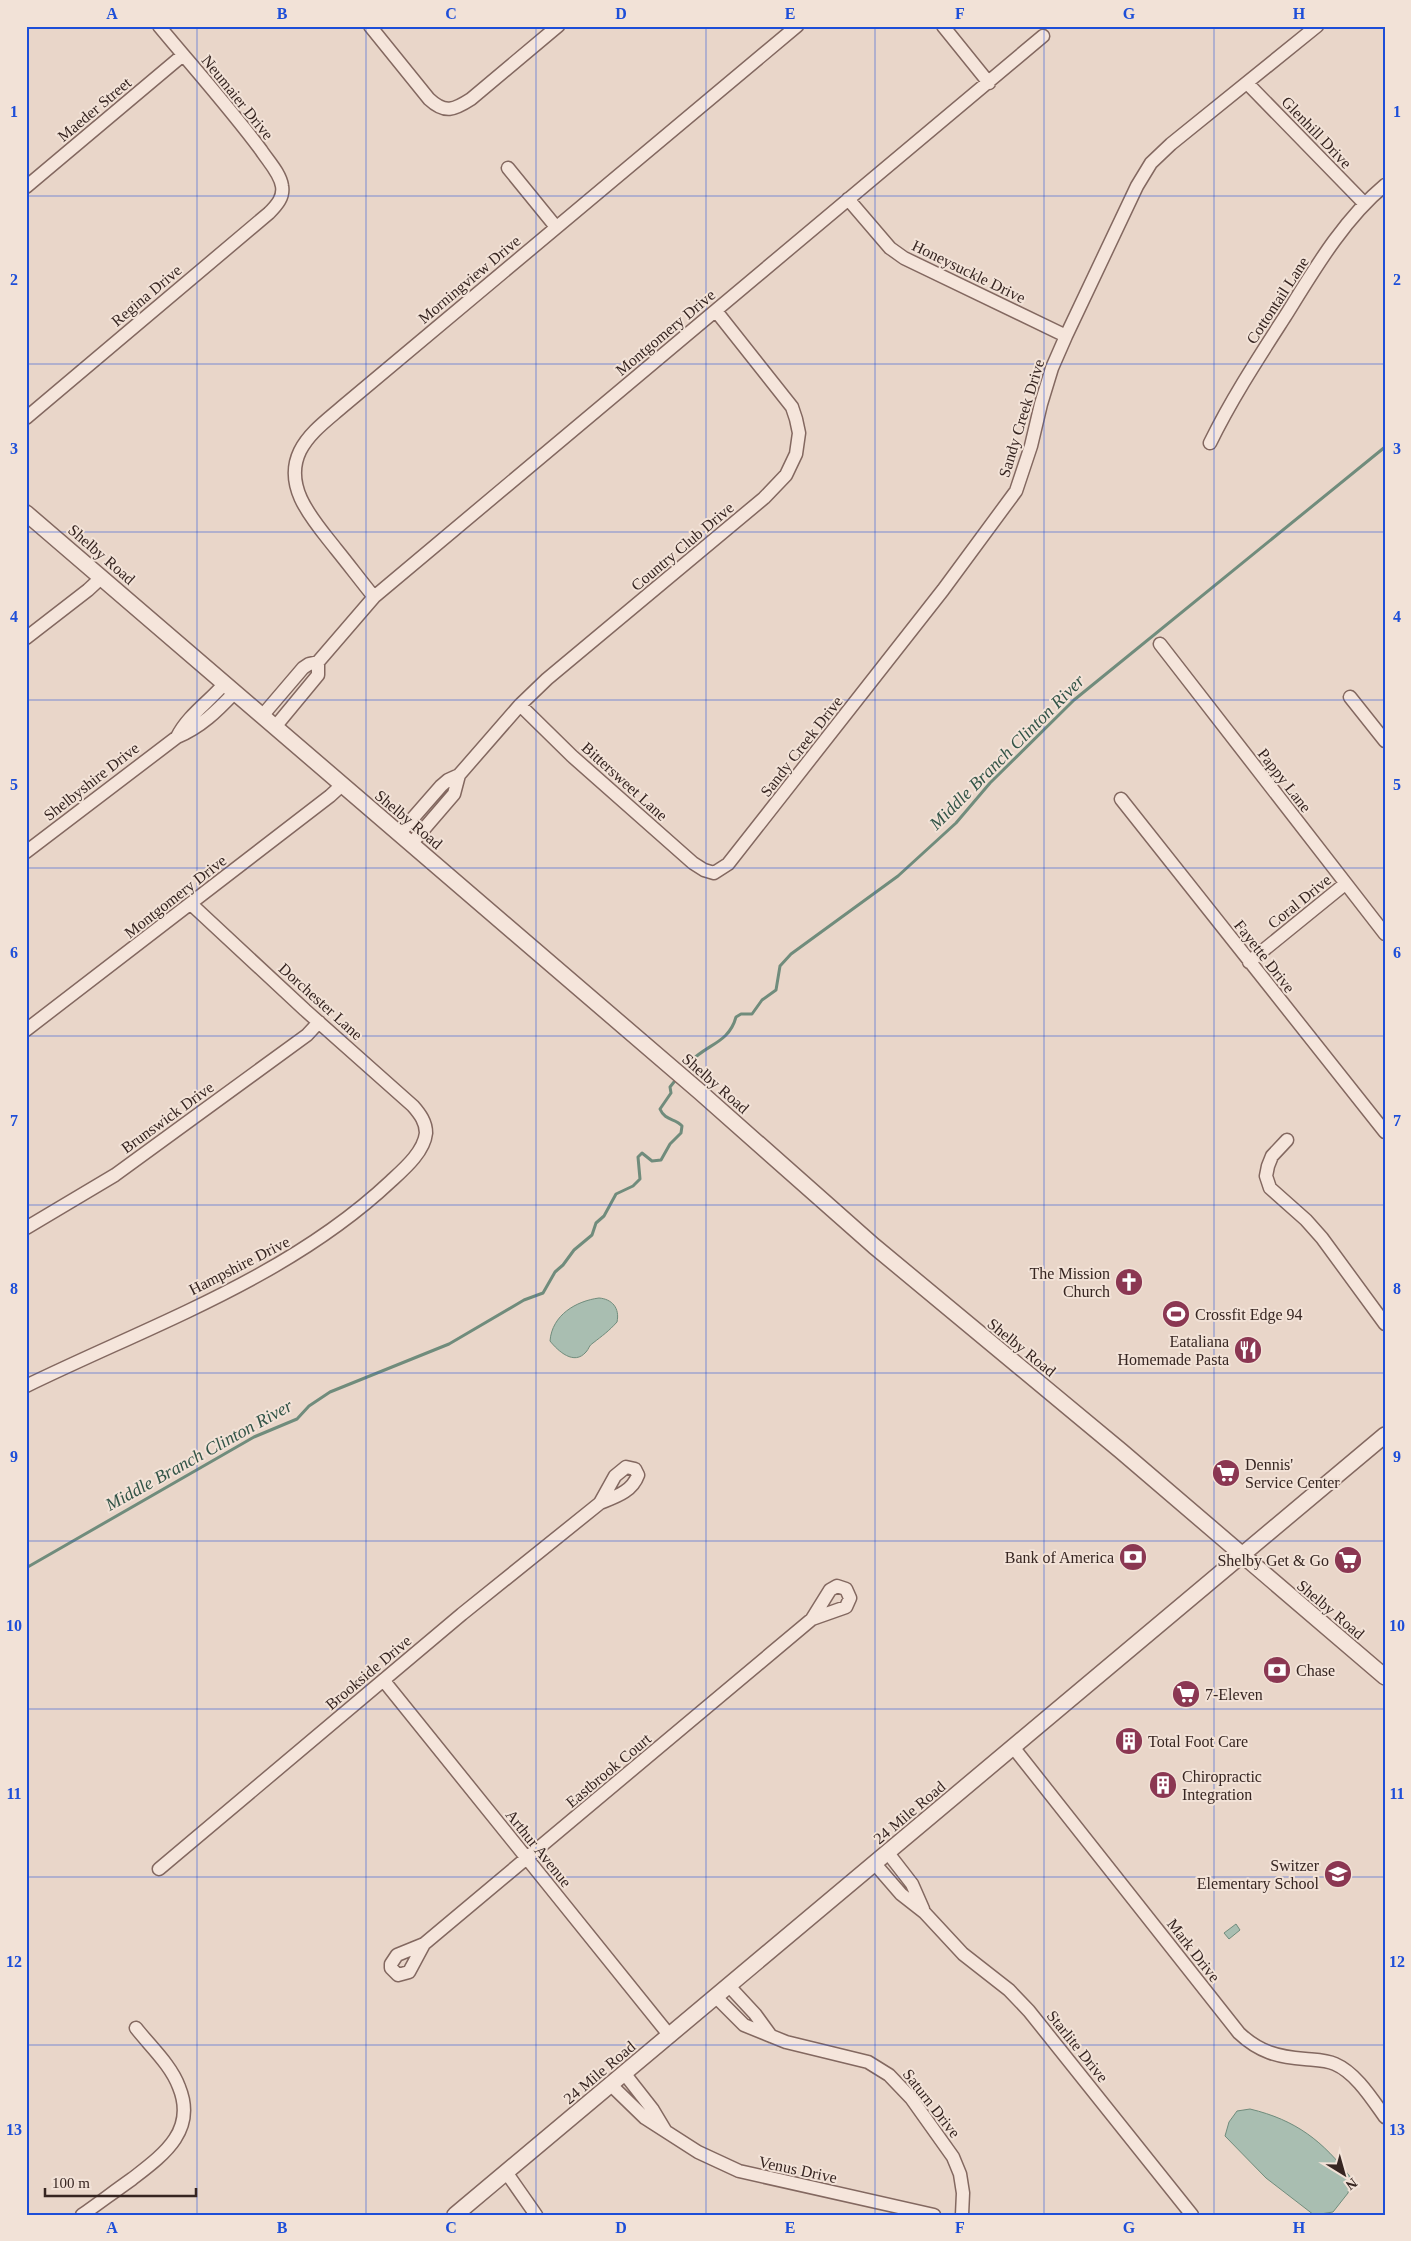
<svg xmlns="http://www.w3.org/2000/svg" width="1411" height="2241" font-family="Georgia,serif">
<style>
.water{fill:#a9beb1;stroke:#708c7c}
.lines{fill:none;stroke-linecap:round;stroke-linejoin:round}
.stream{stroke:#708c7c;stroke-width:3}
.minor-casing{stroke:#836860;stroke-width:15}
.tertiary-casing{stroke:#836860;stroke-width:18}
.minor{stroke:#f5e5db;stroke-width:12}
.tertiary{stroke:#f5e5db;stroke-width:15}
.grid{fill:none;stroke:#1d4ed8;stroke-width:1;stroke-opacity:0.55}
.labels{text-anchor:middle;stroke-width:4;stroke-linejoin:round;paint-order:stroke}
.street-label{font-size:16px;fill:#362521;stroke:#f2e2d7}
.poi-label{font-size:16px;fill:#362521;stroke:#f2e2d7;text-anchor:start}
.water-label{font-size:18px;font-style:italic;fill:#325447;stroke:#f2e2d7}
.neatline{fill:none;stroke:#1d4ed8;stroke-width:2}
.grid-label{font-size:16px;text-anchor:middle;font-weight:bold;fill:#1d4ed8}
</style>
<rect width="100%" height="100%" fill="#e9d6c9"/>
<path class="water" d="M599 1298C612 1299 620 1308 617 1322 609 1331 602 1336 593 1343 589 1345 589 1349 586 1352 574 1366 558 1351 550 1341 552 1315 576 1301 599 1298Z
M1236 1924 1240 1930 1229 1939 1224 1933Z
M1250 2109C1296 2120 1323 2141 1351 2178L1348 2193 1333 2212 1314 2215 1266 2178 1225 2136 1229 2122 1237 2111Z"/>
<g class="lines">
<path class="stream" d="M690 1062C707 1044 729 1043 736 1017L741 1014H752L762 1000 776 990 780 966 791 954 898 876 956 823 990 783 1074 700 1385 447
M26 1568 254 1437 297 1419 309 1406 330 1392 449 1344 524 1300 543 1293 555 1272 563 1265 574 1250 592 1235 596 1223 604 1216 616 1194 633 1186 640 1179 638 1157 642 1153 652 1161 661 1160 670 1144 681 1133 682 1126C675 1118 665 1121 660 1109L671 1093 670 1087 674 1082"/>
<defs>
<path id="minor" d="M370 26 429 99C445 114 454 110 471 99L558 26
M943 26 989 83
M1247 83 1364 203
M508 168 556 227
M26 187 183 55
M848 199 890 248 904 258 1066 336
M26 418 269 213C277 205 284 197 282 186 280 173 268 161 261 150 229 107 193 67 159 26
M1210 443C1232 398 1259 357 1286 315 1314 270 1343 220 1385 185
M374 597C361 581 349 565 336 549 315 522 282 488 300 451 309 433 327 420 342 407L797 26
M26 638 88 590 102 577
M1160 644 1385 934
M1350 697 1385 741
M520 705 572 756 693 863 704 870 714 873 728 864 943 590 1016 491 1031 446 1041 404 1052 368 1066 336 1137 186 1151 163 1171 144 1317 26
M262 716 303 668 309 664 318 662 374 597 1043 36
M275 727 318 675V662
M177 737C188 715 209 702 225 683
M459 775 520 705 547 679 764 498 786 475 796 454 799 433 796 419 792 407 716 311
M1121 799 1385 1132
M399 834 441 786 448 780 459 775 454 794 411 844
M26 852 177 737C201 727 217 711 235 692
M1249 962 1345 884
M26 1030 330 796 342 785
M1287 1140 1272 1156 1268 1166 1266 1176 1270 1188 1306 1220 1322 1238 1385 1324
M26 1228 115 1175 307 1035 319 1022
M26 1386C151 1325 288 1278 391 1181 404 1169 424 1152 426 1133 426 1122 420 1114 413 1106L305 1010 191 904
M626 1467 635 1469 638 1475C632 1492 615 1497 600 1503L615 1476Z
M384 1681 670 2036
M1013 1747 1239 2033C1259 2052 1278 2057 1305 2059 1315 2060 1326 2060 1335 2064 1356 2073 1372 2099 1385 2117
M888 1853 912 1884 923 1909
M875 1864 901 1894 924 1912 963 1954 1009 1990 1029 2011 1192 2215
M159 1869 462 1614 600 1503
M424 1944 409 1972 398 1975 391 1968V1964L397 1955 424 1944 812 1619 846 1607 850 1598 846 1589 837 1586 830 1590 812 1619
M729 1986 755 2014 771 2036
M716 1997 744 2025 786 2042 868 2062 889 2075 911 2098 953 2157 960 2174 963 2193 962 2215
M624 2073 653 2110 665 2130
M611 2085 645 2118 698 2152 739 2171 934 2215
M506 2172 536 2215
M82 2215C99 2203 115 2191 132 2179 163 2155 197 2131 179 2087 171 2065 150 2046 136 2028"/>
<path id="tertiary" d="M26 513 700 1092 874 1246 1121 1451 1385 1677
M455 2215 1385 1435"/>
</defs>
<use href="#minor" class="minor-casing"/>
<use href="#tertiary" class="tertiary-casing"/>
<use href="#minor" class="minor"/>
<use href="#tertiary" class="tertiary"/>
</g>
<path class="grid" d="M197 26V2215M366 26V2215M536 26V2215M706 26V2215M875 26V2215M1044 26V2215M1214 26V2215M26 196H1385M26 364H1385M26 532H1385M26 700H1385M26 868H1385M26 1036H1385M26 1205H1385M26 1373H1385M26 1541H1385M26 1709H1385M26 1877H1385M26 2045H1385"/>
<defs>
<symbol id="church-disc" viewBox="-11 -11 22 22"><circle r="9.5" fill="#8b3752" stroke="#f2e2d7"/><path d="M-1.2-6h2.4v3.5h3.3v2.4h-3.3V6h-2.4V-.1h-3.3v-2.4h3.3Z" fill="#fff"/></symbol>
<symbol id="stadium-disc" viewBox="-11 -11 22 22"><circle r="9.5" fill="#8b3752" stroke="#f2e2d7"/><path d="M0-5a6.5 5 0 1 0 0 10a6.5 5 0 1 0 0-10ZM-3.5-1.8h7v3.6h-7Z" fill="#fff"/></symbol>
<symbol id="restaurant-disc" viewBox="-11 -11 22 22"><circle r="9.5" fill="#8b3752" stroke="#f2e2d7"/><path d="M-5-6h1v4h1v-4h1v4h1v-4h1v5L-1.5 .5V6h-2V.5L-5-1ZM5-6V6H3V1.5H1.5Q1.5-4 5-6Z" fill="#fff"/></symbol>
<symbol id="supermarket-disc" viewBox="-11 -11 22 22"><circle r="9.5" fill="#8b3752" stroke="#f2e2d7"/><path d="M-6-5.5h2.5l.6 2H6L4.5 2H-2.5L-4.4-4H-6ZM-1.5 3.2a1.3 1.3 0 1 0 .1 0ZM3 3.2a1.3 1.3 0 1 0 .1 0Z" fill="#fff"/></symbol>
<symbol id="bank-disc" viewBox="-11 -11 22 22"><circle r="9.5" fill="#8b3752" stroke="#f2e2d7"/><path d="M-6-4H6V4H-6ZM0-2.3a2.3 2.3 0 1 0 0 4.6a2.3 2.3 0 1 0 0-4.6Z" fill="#fff"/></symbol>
<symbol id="building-disc" viewBox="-11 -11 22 22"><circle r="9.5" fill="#8b3752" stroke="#f2e2d7"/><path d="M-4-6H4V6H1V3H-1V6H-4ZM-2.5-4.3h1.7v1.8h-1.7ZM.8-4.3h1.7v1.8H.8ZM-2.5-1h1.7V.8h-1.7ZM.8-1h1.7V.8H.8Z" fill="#fff"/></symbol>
<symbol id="school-disc" viewBox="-11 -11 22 22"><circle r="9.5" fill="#8b3752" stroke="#f2e2d7"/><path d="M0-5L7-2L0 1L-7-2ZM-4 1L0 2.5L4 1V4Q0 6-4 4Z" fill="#fff"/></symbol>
</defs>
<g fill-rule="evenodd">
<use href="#church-disc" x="1113" y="1266" width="32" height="32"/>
<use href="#stadium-disc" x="1160" y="1298" width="32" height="32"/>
<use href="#restaurant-disc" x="1232" y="1334" width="32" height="32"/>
<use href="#supermarket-disc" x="1210" y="1457" width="32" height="32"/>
<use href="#bank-disc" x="1117" y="1541" width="32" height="32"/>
<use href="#supermarket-disc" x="1332" y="1544" width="32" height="32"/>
<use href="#bank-disc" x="1261" y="1654" width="32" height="32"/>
<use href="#supermarket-disc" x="1170" y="1678" width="32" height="32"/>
<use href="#building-disc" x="1113" y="1725" width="32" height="32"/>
<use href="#building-disc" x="1147" y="1769" width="32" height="32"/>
<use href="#school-disc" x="1322" y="1858" width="32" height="32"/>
</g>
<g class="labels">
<g class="street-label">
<text transform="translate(238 97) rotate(51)" y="6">Neumaier Drive</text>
<text transform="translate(94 109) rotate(-40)" y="6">Maeder Street</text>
<text transform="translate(1317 132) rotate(46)" y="6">Glenhill Drive</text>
<text transform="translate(969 271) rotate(26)" y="6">Honeysuckle Drive</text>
<text transform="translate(469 279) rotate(-40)" y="6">Morningview Drive</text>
<text transform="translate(146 295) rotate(-40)" y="6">Regina Drive</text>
<text transform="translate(1277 300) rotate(-57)" y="6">Cottontail Lane</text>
<text transform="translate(665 332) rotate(-40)" y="6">Montgomery Drive</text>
<text transform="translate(1021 418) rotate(-73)" y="6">Sandy Creek Drive</text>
<text transform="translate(682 546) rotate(-40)" y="6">Country Club Drive</text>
<text transform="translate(102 554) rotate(41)" y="6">Shelby Road</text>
<text transform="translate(801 746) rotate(-52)" y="6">Sandy Creek Drive</text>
<text transform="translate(1285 780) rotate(52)" y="6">Pappy Lane</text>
<text transform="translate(91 781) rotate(-38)" y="6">Shelbyshire Drive</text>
<text transform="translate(625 781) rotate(42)" y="6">Bittersweet Lane</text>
<text transform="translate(409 819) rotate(40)" y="6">Shelby Road</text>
<text transform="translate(175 896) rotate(-38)" y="6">Montgomery Drive</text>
<text transform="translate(1299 901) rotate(-39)" y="6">Coral Drive</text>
<text transform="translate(1265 956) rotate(52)" y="6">Fayette Drive</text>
<text transform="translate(321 1001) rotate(42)" y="6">Dorchester Lane</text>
<text transform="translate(716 1083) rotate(41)" y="6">Shelby Road</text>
<text transform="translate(167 1117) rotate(-36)" y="6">Brunswick Drive</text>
<text transform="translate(239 1265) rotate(-27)" y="6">Hampshire Drive</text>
<text transform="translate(1022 1347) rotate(39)" y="6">Shelby Road</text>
<text transform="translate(1331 1609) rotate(40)" y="6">Shelby Road</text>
<text transform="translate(368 1672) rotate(-40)" y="6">Brookside Drive</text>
<text transform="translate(608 1770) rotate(-40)" y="6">Eastbrook Court</text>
<text transform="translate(909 1812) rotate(-40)" y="6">24 Mile Road</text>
<text transform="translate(539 1848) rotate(51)" y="6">Arthur Avenue</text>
<text transform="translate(1194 1950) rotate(52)" y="6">Mark Drive</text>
<text transform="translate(1078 2046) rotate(51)" y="6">Starlite Drive</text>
<text transform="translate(599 2072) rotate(-40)" y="6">24 Mile Road</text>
<text transform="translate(932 2103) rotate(52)" y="6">Saturn Drive</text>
<text transform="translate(798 2169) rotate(12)" y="6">Venus Drive</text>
</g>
<g class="poi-label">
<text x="1110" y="1279" text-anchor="end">The Mission<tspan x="1110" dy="18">Church</tspan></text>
<text x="1195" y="1320">Crossfit Edge 94</text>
<text x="1229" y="1347" text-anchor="end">Eataliana<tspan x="1229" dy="18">Homemade Pasta</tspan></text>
<text x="1245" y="1470">Dennis'<tspan x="1245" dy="18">Service Center</tspan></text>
<text x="1114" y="1563" text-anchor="end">Bank of America</text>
<text x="1329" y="1566" text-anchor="end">Shelby Get &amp; Go</text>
<text x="1296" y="1676">Chase</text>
<text x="1205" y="1700">7-Eleven</text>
<text x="1148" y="1747">Total Foot Care</text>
<text x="1182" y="1782">Chiropractic<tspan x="1182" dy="18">Integration</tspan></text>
<text x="1319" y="1871" text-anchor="end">Switzer<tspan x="1319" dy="18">Elementary School</tspan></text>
</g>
<g class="water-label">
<text transform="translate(1007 752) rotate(-45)" y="6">Middle Branch Clinton River</text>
<text transform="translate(199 1455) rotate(-29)" y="6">Middle Branch Clinton River</text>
</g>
</g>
<rect width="1411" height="2241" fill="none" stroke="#f2e2d7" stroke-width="55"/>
<g transform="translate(1344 2174) rotate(143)" stroke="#f2e2d7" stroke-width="4" paint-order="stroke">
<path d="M0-4L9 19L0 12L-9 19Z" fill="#362521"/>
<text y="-8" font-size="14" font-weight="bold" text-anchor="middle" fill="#362521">N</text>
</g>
<path d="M45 2188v8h151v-8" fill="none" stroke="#362521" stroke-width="2.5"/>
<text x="52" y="2188" font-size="15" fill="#362521" stroke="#f2e2d7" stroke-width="4" paint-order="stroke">100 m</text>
<rect x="28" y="28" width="1356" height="2186" class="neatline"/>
<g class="grid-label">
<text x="112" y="19">A</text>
<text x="282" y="19">B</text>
<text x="451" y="19">C</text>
<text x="621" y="19">D</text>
<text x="790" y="19">E</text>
<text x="960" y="19">F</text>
<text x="1129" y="19">G</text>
<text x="1299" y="19">H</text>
<text x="14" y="117">1</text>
<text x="1397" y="117">1</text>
<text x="14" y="285">2</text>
<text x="1397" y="285">2</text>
<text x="14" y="454">3</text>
<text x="1397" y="454">3</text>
<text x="14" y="622">4</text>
<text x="1397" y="622">4</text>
<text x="14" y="790">5</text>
<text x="1397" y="790">5</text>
<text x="14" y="958">6</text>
<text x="1397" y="958">6</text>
<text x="14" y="1126">7</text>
<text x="1397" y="1126">7</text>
<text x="14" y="1294">8</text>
<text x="1397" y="1294">8</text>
<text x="14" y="1462">9</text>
<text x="1397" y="1462">9</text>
<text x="14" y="1631">10</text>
<text x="1397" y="1631">10</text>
<text x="14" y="1799">11</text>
<text x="1397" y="1799">11</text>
<text x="14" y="1967">12</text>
<text x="1397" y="1967">12</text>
<text x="14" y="2135">13</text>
<text x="1397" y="2135">13</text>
<text x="112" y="2233">A</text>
<text x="282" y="2233">B</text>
<text x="451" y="2233">C</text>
<text x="621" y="2233">D</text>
<text x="790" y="2233">E</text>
<text x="960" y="2233">F</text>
<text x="1129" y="2233">G</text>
<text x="1299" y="2233">H</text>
</g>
</svg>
